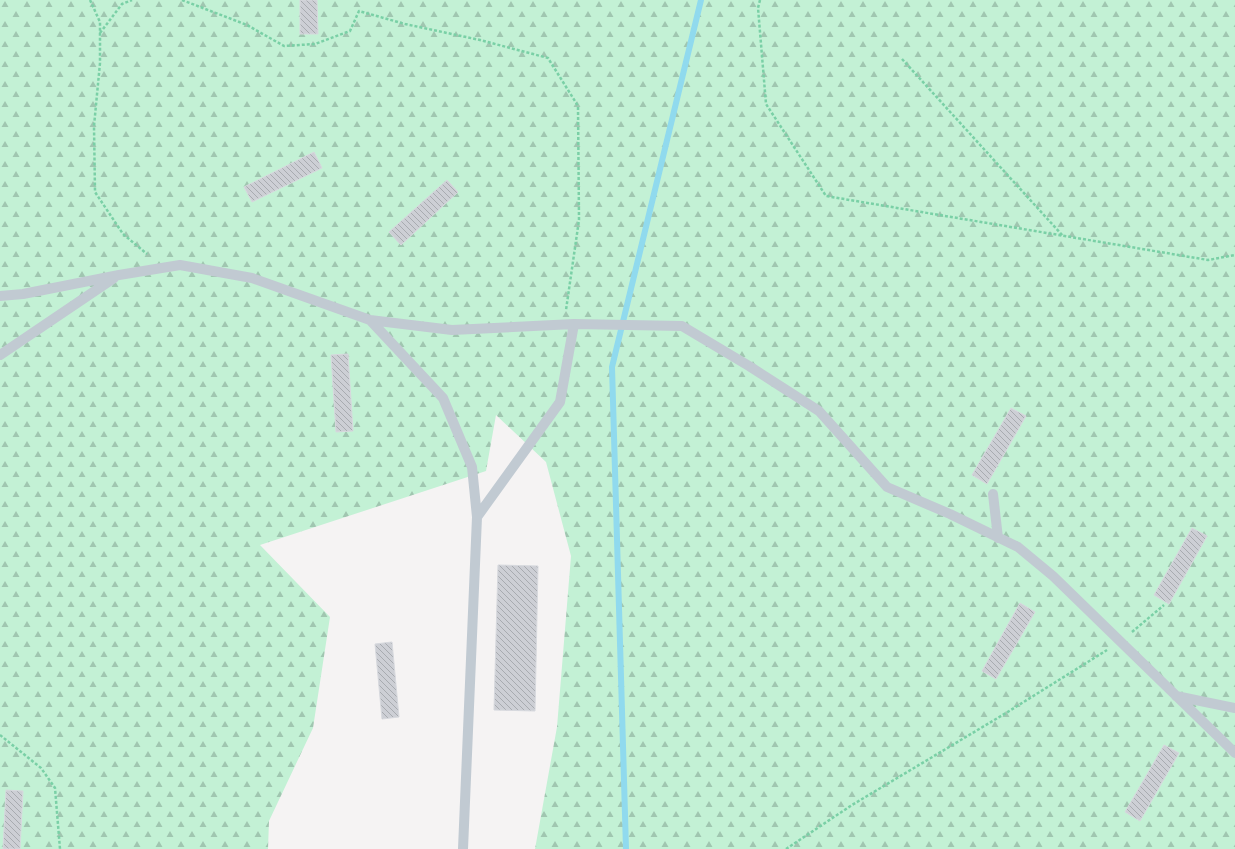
<svg xmlns="http://www.w3.org/2000/svg" width="1235" height="849" font-family="Arial,sans-serif">
<style>
.forest{fill:url(#forest-firs)}
.lines{fill:none;stroke-linecap:round;stroke-linejoin:round}
.stream{stroke:#90daee;stroke-width:6}
.building{fill:url(#building-back-hatch);stroke:#d7d9de}
.path{stroke:#7ad0a6;stroke-width:2.5;stroke-dasharray:3 2;stroke-linecap:butt}
.lane{stroke:#c1cad2;stroke-width:10}
</style>
<defs>
<pattern id="forest-firs" width="22" height="20" patternUnits="userSpaceOnUse"><rect width="22" height="20" fill="#c3f1d5"/><path d="M5 1l3.5 6h-7zM16 11l3.5 6h-7z" fill="#a0c6b0"/></pattern>
<pattern id="building-back-hatch" width="6" height="6" patternUnits="userSpaceOnUse"><rect width="6" height="6" fill="#cdcfd5"/><path d="M-1 5l2 2M0 0l6 6M5-1l2 2" fill="none" stroke="#a8abb0"/></pattern>
</defs>
<rect width="100%" height="100%" fill="#f5f3f3"/>
<path class="forest" d="M0 0H1235V849H535L557 727 571 556 546 462 496 415 486 471 260 545 330 617 313 728 269 821 268 849H0Z"/>
<g class="lines">
<path class="stream" d="M626 849 612 367 701 0"/>
</g>
<path class="building" d="M300 0H317L318 34H300Z
M314 152 322 168 252 202 244 187Z
M447 180 458 192 401 245 389 232Z
M348 354 353 431 336 432 331 355Z
M1011 408 1026 416 987 484 972 475Z
M1192 528 1207 536 1169 604 1154 595Z
M498 565 538 566 535 711 494 710Z
M1020 603 1035 612 996 679 982 671Z
M392 642 399 717 382 719 375 644Z
M1164 745 1179 753 1140 821 1125 812Z
M6 790 23 791 20 849H3Z"/>
<g class="lines">
<path class="path" d="M90 0 100 22V63L94 126 95 192 123 234 147 254
M182 0 247 25 284 46 315 44 350 31 359 11 405 24 480 40 548 58 578 106 579 220 566 310
M760 0 758 8 766 104 826 196 1208 260 1235 255
M100 33 122 4 132 0
M902 59 1063 236
M1132 632 1164 605
M0 735 41 768 55 788 60 849
M786 849 852 805 1006 713 1107 650"/>
<path class="lane" d="M0 296 23 294 119 275 180 265 252 278 370 320 452 330 574 324
M370 320 443 398 472 467 477 517 463 849
M0 355 114 278
M993 494 998 538
M477 517 560 402 574 324 682 326 749 366 819 411 887 487 950 514 1018 547 1053 576 1235 753
M1176 696 1235 708"/>
</g>
</svg>
